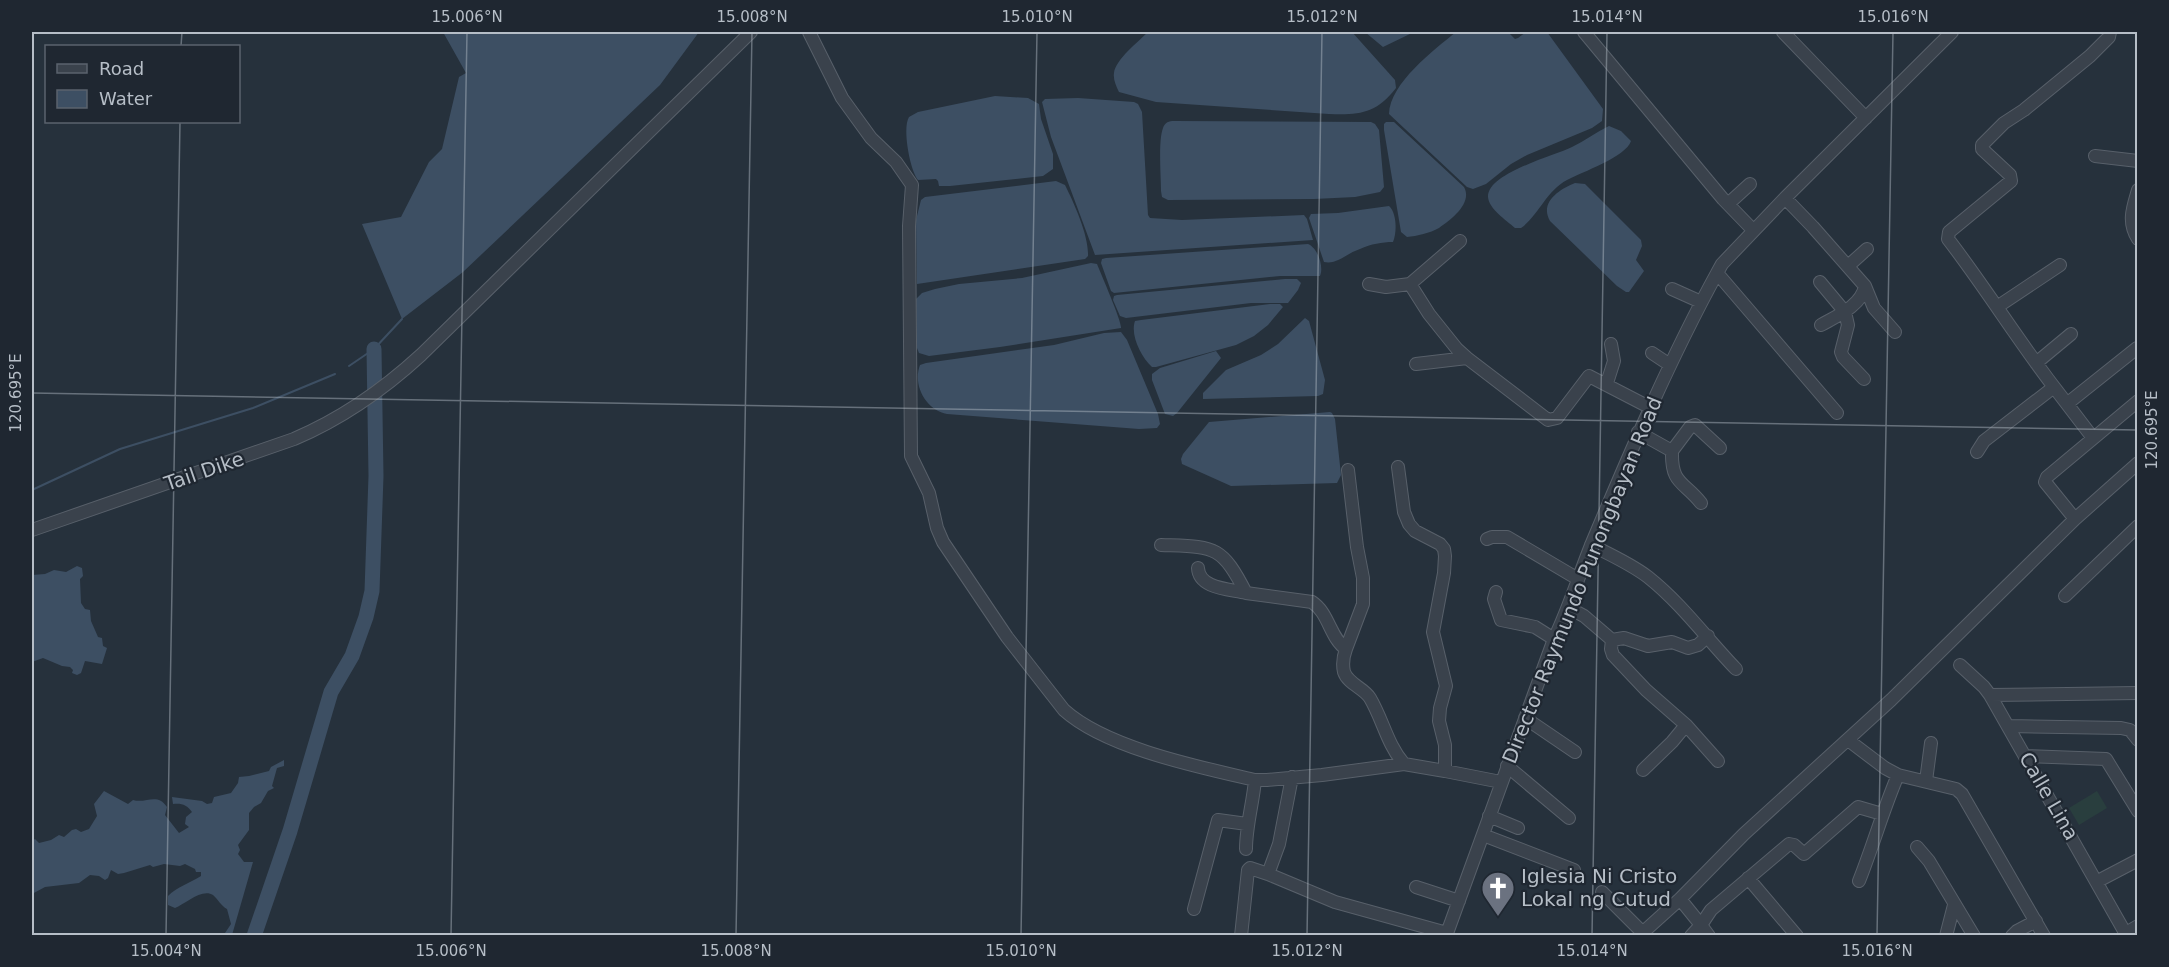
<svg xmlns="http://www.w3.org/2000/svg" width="2169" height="967" font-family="'DejaVu Sans',sans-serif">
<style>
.green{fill:#293e3e}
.water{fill:#3d4f63}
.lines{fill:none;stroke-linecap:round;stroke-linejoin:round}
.stream{stroke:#3d4f63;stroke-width:2}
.river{stroke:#3d4f63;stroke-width:15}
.minor-casing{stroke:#58606a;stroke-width:14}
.minor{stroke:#3a424c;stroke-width:12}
.ticks{fill:none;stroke:#b6bec7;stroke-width:1.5;stroke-opacity:0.45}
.labels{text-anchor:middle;stroke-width:4.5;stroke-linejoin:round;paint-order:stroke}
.street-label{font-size:20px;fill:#b6bec7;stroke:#1f2731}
.poi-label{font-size:20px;fill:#b6bec7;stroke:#1f2731;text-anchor:start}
.neatline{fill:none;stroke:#b6bec7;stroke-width:2}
.ticks-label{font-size:15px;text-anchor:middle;fill:#b6bec7}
</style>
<rect width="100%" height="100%" fill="#26313c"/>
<path class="green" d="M2097 791 2107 808 2079 825 2069 808Z"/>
<path class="water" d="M443 32H699L660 85 463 272 402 319 362 224 401 217 429 162 442 149 459 77 466 73Z
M1148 32H1352L1395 80 1396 88C1376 114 1359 115 1329 114L1156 102 1119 92C1116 86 1113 79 1114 73 1115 60 1139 41 1148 32Z
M1365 32H1414L1383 47Z
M1456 32H1508L1515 39 1518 38 1526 32H1547L1603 109 1602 121 1592 128 1527 155 1511 164 1486 184 1473 189 1467 187 1389 114C1390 83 1434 50 1456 32Z
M995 96 1028 98 1039 104 1041 119 1053 154V169L1043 176 950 186H939L938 181 936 179 918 180C910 170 902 128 909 117L918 112Z
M1078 98 1134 102 1138 104 1142 112 1148 215 1150 218 1182 220 1304 215 1307 219 1313 240 1095 255 1051 137 1042 102 1045 99Z
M1174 121 1371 122 1375 124 1379 130 1384 187 1380 192 1355 197 1314 199 1168 200 1162 197 1161 191C1161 176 1158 141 1163 128 1165 122 1169 121 1174 121Z
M1386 122H1394L1464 187C1473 203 1451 220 1439 228 1430 233 1417 236 1407 237L1401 232 1384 130V124Z
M1609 126 1621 131 1631 141C1626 157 1582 172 1567 180 1546 191 1539 215 1521 228H1515C1506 220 1489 209 1488 197 1487 173 1554 156 1572 147 1585 141 1596 132 1609 126Z
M1056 181 1065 185C1074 203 1089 236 1088 256L1085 259 917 284 916 220 921 200 925 197Z
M1575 183 1585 184 1641 240 1642 246 1636 260 1644 271 1629 292H1626L1617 286 1550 221C1539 202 1560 189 1575 183Z
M1389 206C1397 213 1397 233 1393 242 1382 242 1371 244 1360 249 1347 253 1337 265 1324 262L1309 218 1311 214 1338 213Z
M1308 244C1318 248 1324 267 1320 276H1280L1114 293 1111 291 1101 263 1102 259 1106 258Z
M1091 263 1097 264C1101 274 1122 322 1121 328L1000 347 929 356 919 353 917 348 916 299 922 293 935 289 959 284 1022 278Z
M1285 279H1297L1301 283 1298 290 1288 303H1251L1126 318 1120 316 1113 300 1114 296 1117 295Z
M1270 304H1280L1283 307 1268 325 1254 336 1236 345 1156 367H1152C1141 357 1130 335 1135 321L1141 320Z
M1305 318 1309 321 1325 380 1323 394 1318 396 1203 399V393L1226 370 1261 355 1278 344Z
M1121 332 1127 340 1158 414 1160 424 1157 428 1139 429 947 414C927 411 912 386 920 365L926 363 1054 345 1104 333Z
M1216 351 1221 358 1177 413 1173 416 1165 414 1152 380V374L1160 368Z
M1330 412 1332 413 1335 419 1341 475 1337 483 1231 486 1182 464 1181 459 1183 454 1209 422Z
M77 566 82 568 83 576 80 579 81 603 85 609 90 610 91 621 98 637 102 638 103 646 107 648 102 664 85 661 81 673 77 675 72 673 73 670 70 667 62 666 43 658 32 662V575L45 574 54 570 66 572Z
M284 760V766L277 768 272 786 274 788 268 791 261 803 254 807 249 813V830L238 845 240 850 238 854 244 862H253L232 935H226L225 933 231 924 227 909C221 906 218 899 213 895 202 888 185 904 175 908L168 905V896C177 887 190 883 201 876V872H196L195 869 185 864 180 866 164 864 153 867 150 865 124 873 118 874 111 870 108 878 105 880 99 876 90 875 79 883 45 887 32 894V841L35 839 39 843 51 840 59 835 64 837 72 830 76 829 81 832 89 829 97 816 94 804 104 791 128 804 133 800C146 804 157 792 167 807L165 815 179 833 189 827 185 824 186 817 192 812C187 805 182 803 173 804L172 797 202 801 207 804 212 803 214 797 231 793 238 783 239 777 249 776 269 771 271 767Z"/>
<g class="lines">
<path class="stream" d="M349 366 374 349 402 319
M32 490 120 449 253 408 335 374"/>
<path class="river" d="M254 936 290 831 331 692 352 656 366 617 372 591 376 476 374 349"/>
<defs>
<path id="minor" d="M809 32 842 98 871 138 896 162 912 185 909 226 911 456 929 493 937 528 943 542 1007 637 1064 710C1106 748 1199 767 1255 780H1267L1322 775 1404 764 1445 771
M1584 32 1723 199 1753 230
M1783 32 1866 118
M2095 156 2138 161
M2138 190C2133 207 2127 222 2138 239
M1785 198 1813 227 1865 286 1874 308 1895 332
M1728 204 1750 184
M1460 241 1410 284 1429 314 1457 349 1467 358 1548 420 1557 418 1589 376 1649 407
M1848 266 1867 249
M1717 273 1837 413
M1820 282 1845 312 1848 325 1841 352 1843 357 1864 379
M1369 284 1386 287 1410 284
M1672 289 1701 302
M1997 307 2060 265
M1821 325C1837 316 1862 305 1865 286
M1652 353 1670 365
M2036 363 2071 334
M1416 364 1467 358
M1607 383 1614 361 1611 344
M2054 387C2017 339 1985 287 1948 239L1949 232 2011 181 2010 175 1982 149V145L2004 123 2024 110 2090 56 2109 37 2110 32
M2068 403 2137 348
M1638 432 1672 451 1690 427 1695 425 1720 448
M1672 451C1671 485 1684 481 1701 503
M1977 452 1984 441 2054 387 2093 438
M1398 467 1404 512 1409 524 1415 531 1440 544 1444 549 1445 556 1444 573 1433 632 1446 686 1440 708 1439 721 1445 745V771L1501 782
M2075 519 2045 482 2047 477 2138 401
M32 530 294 439C341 419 384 389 421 355L751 32
M1487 539 1492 537H1507L1578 579
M1161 545C1214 547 1221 544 1246 593L1312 602C1329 613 1330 638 1346 649L1363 604V578L1357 547 1348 470
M1591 545C1611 555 1631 564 1648 577 1682 604 1707 639 1736 669
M1198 568C1199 589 1230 589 1246 593
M1496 592 1494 599 1501 620 1535 627 1554 639
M2065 596 2138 526
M1569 608 1584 616 1612 640 1624 638 1648 646 1672 642 1688 648 1698 645 1708 636
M1612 640 1611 649 1613 655 1646 690 1686 725 1672 742 1643 770
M1346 649C1343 657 1342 663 1344 672 1348 684 1364 688 1370 698 1383 720 1387 744 1404 764
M1960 665 1984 687 1990 695 2127 936
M1990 695 2138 693
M1525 718 1575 752
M1686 725 1718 761
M2009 726 2121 728 2130 730 2138 740
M1848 740 1885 768 1898 775 1956 789 1962 794 2044 936
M2026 756 2106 759 2138 811
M1507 766 1569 818
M1292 777 1279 844 1268 874 1335 902 1447 933
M1926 781 1931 743
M1489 816 1518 828
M1483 835 1574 870
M1917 847 1929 861 1974 936
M1246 849C1246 826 1253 803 1255 780
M1748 878 1797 936
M1859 881C1873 846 1883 810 1898 775
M2098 881 2138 860
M1416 887 1459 901
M1602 892 1642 932
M1680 899 1701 925 1711 910 1789 844 1794 845 1804 854 1858 807 1882 814
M1194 909 1218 820 1247 824
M2126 933 2138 926
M1241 936 1248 870 1250 868 1268 874
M1446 936 1554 639C1570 606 1580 571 1594 538 1632 448 1670 359 1717 273L1722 264 1785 198 1952 32
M1639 936 1680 899 1744 834 1891 700 2075 519 2138 463
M1691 936 1701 925 1709 936
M1946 936 1954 905
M2012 936 2017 931 2036 921"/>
</defs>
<use href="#minor" class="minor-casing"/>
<use href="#minor" class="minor"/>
</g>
<path class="ticks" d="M181 46 182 32M32 393 2138 430M166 936 180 122M451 936 467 32M736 936 752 32M1021 936 1037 32M1307 936 1322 32M1592 936 1607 32M1877 936 1893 32"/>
<defs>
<symbol id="church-pin" viewBox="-11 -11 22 30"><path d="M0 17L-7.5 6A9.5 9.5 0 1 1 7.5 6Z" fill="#6b7280" stroke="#1f2731"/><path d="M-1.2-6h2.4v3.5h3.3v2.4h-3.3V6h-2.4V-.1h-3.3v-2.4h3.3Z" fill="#fff"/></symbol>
</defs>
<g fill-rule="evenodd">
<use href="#church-pin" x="1479" y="869" width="38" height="52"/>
</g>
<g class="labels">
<g class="street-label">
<text transform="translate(204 471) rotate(-19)" y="7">Tail Dike</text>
<text transform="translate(1582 580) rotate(-68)" y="7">Director Raymundo Punongbayan Road</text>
<text transform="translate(2049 796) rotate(60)" y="7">Calle Lina</text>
</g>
<g class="poi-label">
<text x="1521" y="883">Iglesia Ni Cristo<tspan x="1521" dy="23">Lokal ng Cutud</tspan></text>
</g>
</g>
<rect width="2169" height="967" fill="none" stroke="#1f2731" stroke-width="66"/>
<rect x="45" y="45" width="195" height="78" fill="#1f2731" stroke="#5b636d" stroke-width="1.5"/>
<rect x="57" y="64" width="30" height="9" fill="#3a424c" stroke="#5b636d" stroke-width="1.5"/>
<text x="99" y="75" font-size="18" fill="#b6bec7">Road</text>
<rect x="57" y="90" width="30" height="18" fill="#3d4f63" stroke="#5b636d" stroke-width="1.5"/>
<text x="99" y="105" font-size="18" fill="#b6bec7">Water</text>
<rect x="33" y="33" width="2103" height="901" class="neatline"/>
<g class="ticks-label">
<text x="467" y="22">15.006°N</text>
<text x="752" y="22">15.008°N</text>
<text x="1037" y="22">15.010°N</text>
<text x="1322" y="22">15.012°N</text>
<text x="1607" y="22">15.014°N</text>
<text x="1893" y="22">15.016°N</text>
<text transform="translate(16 393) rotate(-90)" y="5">120.695°E</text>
<text transform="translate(2152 430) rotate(-90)" y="5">120.695°E</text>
<text x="166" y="956">15.004°N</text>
<text x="451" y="956">15.006°N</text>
<text x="736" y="956">15.008°N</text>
<text x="1021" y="956">15.010°N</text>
<text x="1307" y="956">15.012°N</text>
<text x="1592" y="956">15.014°N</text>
<text x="1877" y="956">15.016°N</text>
</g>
</svg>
